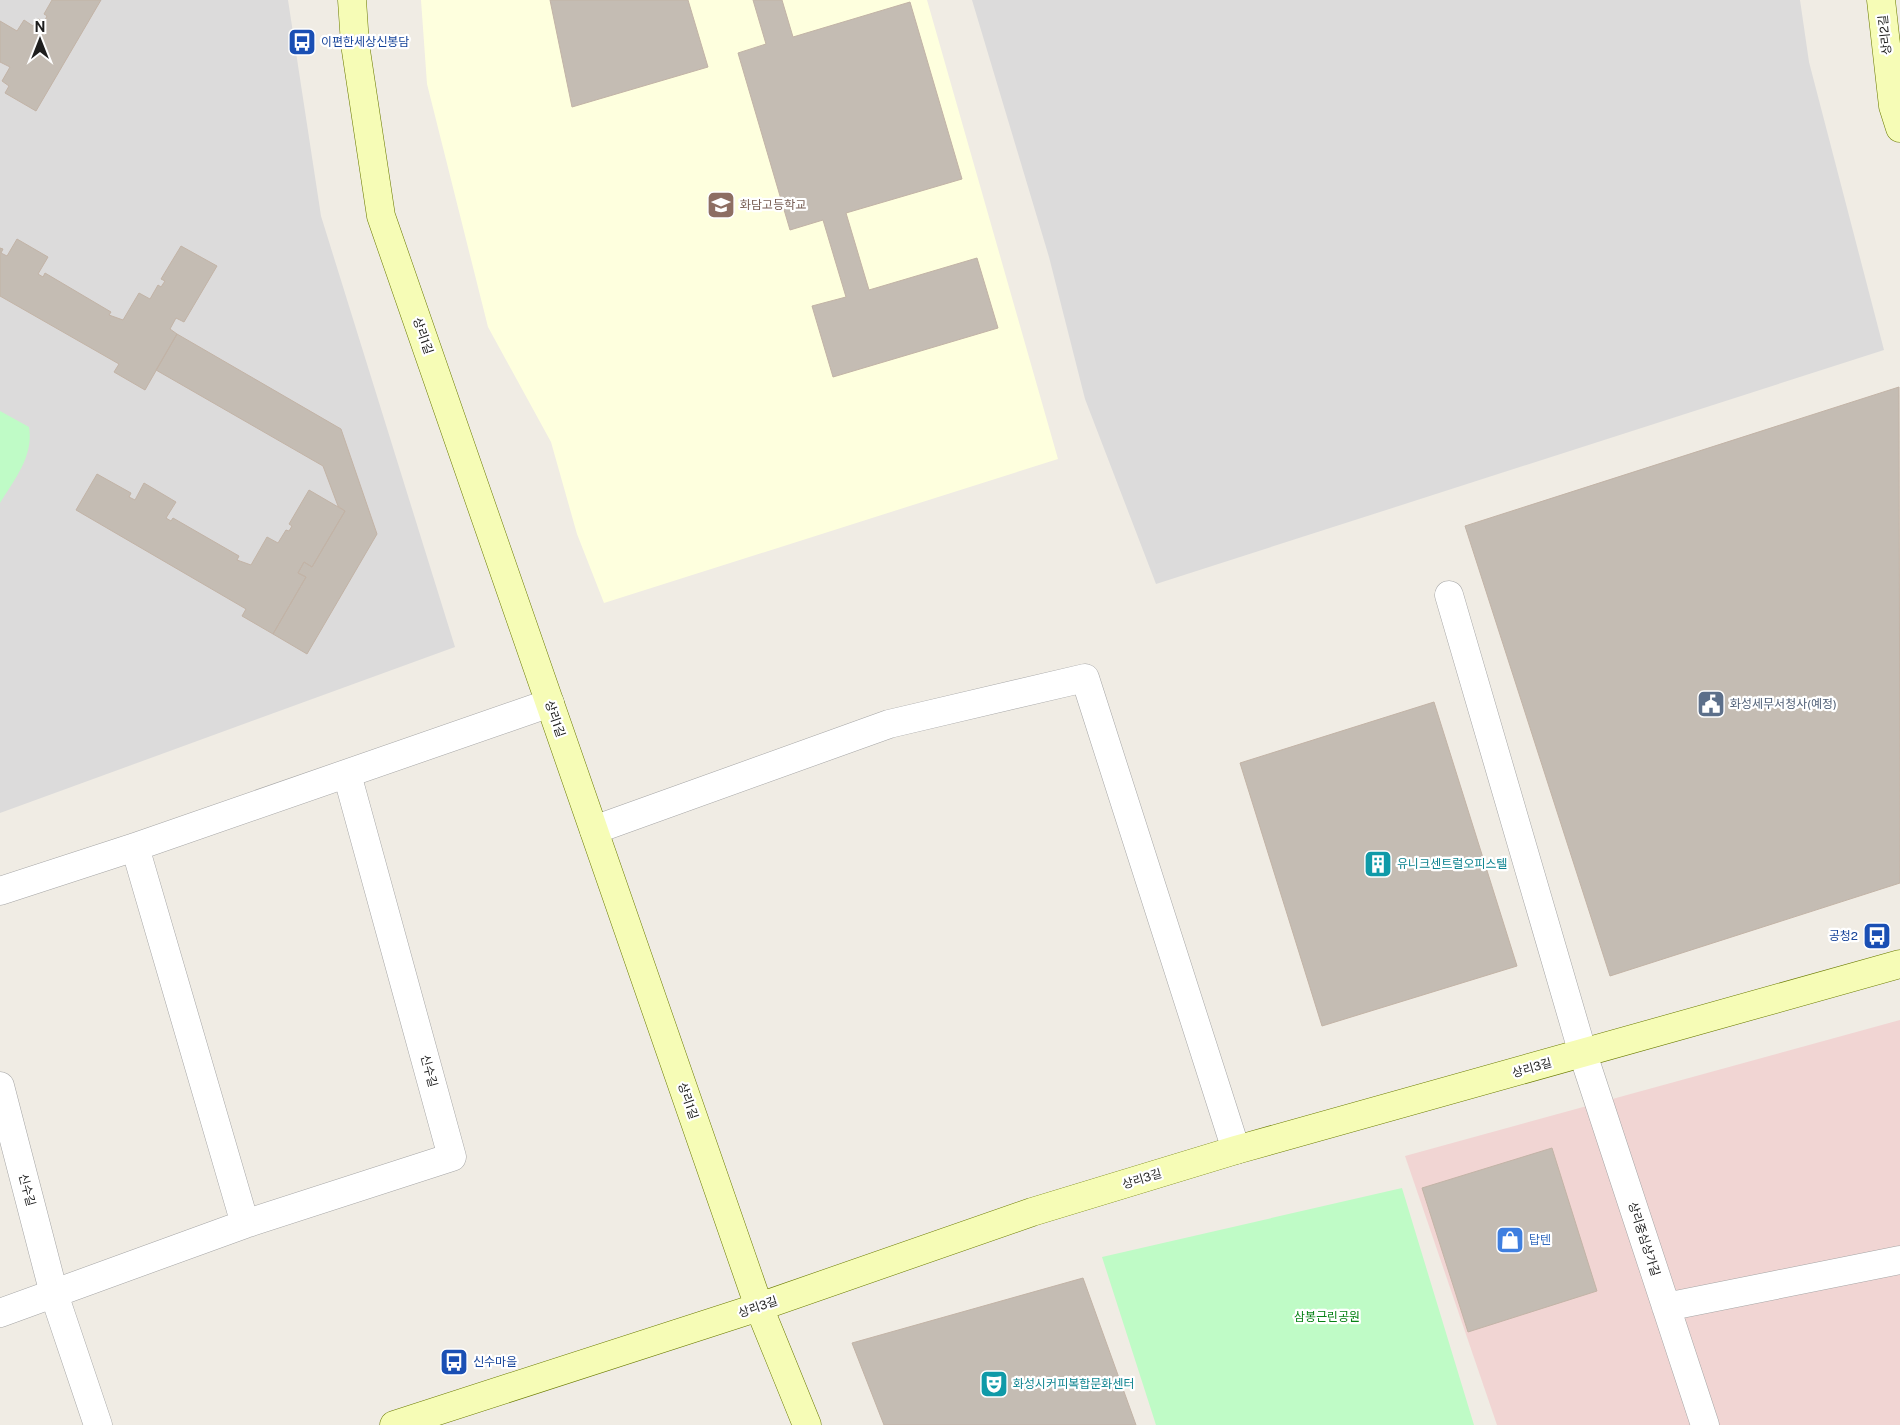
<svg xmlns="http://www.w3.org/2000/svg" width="1900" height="1425" font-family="'Public Sans','Noto Sans KR',sans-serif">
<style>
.residential{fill:#dcdbdb}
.commercial{fill:#f1d5d3}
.education{fill:#feffde}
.park{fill:#bffbc6}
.building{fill:#c4bcb3;stroke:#c2b3a6}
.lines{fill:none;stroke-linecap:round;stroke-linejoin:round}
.street-casing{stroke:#a5a5a5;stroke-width:29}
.secondary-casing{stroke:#6a7a01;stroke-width:29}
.street{stroke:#fff;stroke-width:28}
.secondary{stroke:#f6fcb6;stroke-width:28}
.labels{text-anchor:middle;stroke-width:4.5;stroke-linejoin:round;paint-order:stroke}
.street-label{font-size:12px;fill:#1e1e1e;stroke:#fff}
.transit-label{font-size:12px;fill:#164399;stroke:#fff;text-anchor:start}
.education-label{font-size:12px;fill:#785e54;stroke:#fff;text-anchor:start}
.service-label{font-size:12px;fill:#4e5e75;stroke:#fff;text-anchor:start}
.culture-label{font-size:12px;fill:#0d838f;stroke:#fff;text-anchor:start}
.shop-label{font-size:12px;fill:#366cbe;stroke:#fff;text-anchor:start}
.park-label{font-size:12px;fill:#078215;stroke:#fff}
</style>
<rect width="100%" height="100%" fill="#f0ece4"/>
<path class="residential" d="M0 0H288L321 216 455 647 0 813Z
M972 0H1800L1809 62 1884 350 1156 584 1085 399 1049 257Z"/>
<path class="commercial" d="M1900 1020V1425H1497L1405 1156Z"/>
<path class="education" d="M421 0H927L1058 459 604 603 577 534 551 442 488 327 427 84Z"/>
<path class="park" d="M0 411 29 427C34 456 14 480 0 503Z
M1402 1188 1474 1425H1156L1102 1257Z"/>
<path class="building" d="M52 0H101L36 111 5 93 9 86 2 81 10 67 0 62V21L17 31 24 20 33 26 38 19 44 22 47 16 44 14Z
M550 0H688L708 67 572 107Z
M753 0H782L793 37 910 2 962 179 846 213 869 290 977 258 998 328 833 377 812 306 846 297 823 220 790 230 738 53 766 44Z
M17 239 48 257 38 274 43 277 45 273 111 312 109 315 123 320 139 293 150 299 158 285 161 287 165 281 161 279 181 246 217 266 184 322 176 318 170 329 177 334 145 390 114 372 119 364 0 296V248L3 249 1 253 7 256Z
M177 334 341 429 377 534 307 654 273 634 306 577 298 573 304 562 312 567 345 511 338 506 323 466 156 370Z
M1899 387 1900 883 1610 976 1465 526Z
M97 474 131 493 129 497 135 500 144 483 176 502 166 518 171 521 173 518 239 556 237 560 251 565 267 537 278 543 286 530 289 531 292 526 289 524 309 490 345 511 312 567 304 562 298 573 306 577 273 634 242 616 246 609 76 510Z
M1434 702 1517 966 1322 1026 1240 763Z
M1552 1148 1597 1291 1468 1332 1422 1188Z
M1083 1278 1136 1425H884L852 1343Z"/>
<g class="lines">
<defs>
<path id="street" d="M1449 595 1583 1054 1705 1425
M594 830 889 724 1085 678 1236 1150
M135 847 245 1224
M0 891 135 847 550 703
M0 1086 54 1294 98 1425
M1666 1307 1900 1260
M0 1313 245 1224 452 1157 347 774"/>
<path id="secondary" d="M352 0 355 44 381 216 759 1307 807 1425
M1881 0 1893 106 1900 128
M394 1425 759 1307 1032 1212 1236 1150 1900 964"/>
</defs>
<use href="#street" class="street-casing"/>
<use href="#secondary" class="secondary-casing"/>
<use href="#street" class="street"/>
<use href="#secondary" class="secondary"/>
</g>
<defs>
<symbol id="bus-square" viewBox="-11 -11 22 22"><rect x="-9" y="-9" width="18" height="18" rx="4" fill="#1a4fb4" stroke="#fff"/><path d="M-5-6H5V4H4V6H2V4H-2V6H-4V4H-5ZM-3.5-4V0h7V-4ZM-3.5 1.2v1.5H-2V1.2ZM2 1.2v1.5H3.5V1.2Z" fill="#fff"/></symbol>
<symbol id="school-square" viewBox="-11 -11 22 22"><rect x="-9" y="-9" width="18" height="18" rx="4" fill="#8d6e63" stroke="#fff"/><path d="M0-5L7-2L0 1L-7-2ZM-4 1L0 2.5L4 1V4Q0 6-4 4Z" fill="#fff"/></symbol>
<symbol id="civic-square" viewBox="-11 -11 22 22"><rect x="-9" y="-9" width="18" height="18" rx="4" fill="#5c6f8a" stroke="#fff"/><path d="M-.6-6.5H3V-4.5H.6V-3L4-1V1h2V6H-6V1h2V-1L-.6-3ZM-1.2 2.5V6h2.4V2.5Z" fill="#fff"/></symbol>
<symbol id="building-square" viewBox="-11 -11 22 22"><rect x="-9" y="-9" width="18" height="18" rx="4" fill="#0f9aa8" stroke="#fff"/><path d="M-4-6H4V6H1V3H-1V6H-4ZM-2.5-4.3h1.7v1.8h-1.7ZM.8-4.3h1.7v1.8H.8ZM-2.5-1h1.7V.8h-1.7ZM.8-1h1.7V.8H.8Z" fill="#fff"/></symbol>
<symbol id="shop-square" viewBox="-11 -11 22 22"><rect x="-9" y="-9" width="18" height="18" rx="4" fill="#3f7fe0" stroke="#fff"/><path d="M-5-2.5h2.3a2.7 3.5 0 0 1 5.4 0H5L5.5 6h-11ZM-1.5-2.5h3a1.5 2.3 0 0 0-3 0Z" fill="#fff"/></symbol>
<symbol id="theatre-square" viewBox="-11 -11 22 22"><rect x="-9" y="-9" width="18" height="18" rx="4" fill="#0f9aa8" stroke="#fff"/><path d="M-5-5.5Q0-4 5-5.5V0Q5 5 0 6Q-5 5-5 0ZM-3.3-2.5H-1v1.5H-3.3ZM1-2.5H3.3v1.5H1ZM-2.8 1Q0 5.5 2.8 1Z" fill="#fff"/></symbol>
</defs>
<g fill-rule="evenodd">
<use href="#bus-square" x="286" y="26" width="32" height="32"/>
<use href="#school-square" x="705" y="189" width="32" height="32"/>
<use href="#civic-square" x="1695" y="688" width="32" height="32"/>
<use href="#building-square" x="1362" y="848" width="32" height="32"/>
<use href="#bus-square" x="1861" y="920" width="32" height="32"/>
<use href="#shop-square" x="1494" y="1224" width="32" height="32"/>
<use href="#bus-square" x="438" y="1346" width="32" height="32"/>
<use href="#theatre-square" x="978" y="1368" width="32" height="32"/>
</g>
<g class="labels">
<g class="street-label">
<text transform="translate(1885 35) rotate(-96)" y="4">상리2길</text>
<text transform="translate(423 336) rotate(71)" y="4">상리1길</text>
<text transform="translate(555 719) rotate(71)" y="4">상리1길</text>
<text transform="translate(1532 1068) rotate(-16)" y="4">상리3길</text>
<text transform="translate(429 1071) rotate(75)" y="4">신수길</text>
<text transform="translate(688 1101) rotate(71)" y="4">상리1길</text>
<text transform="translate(1142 1179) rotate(-17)" y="4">상리3길</text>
<text transform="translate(27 1190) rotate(75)" y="4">신수길</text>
<text transform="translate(1644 1239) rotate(72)" y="4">상리중심상가길</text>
<text transform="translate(758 1307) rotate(-19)" y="4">상리3길</text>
</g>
<g class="transit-label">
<text x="321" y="46">이편한세상신봉담</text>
<text x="1858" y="940" text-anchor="end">공청2</text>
<text x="473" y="1366">신수마을</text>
</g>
<g class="education-label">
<text x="740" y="209">화담고등학교</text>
</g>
<g class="service-label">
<text x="1730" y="708">화성세무서청사(예정)</text>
</g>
<g class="culture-label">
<text x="1397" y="868">유니크센트럴오피스텔</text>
<text x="1013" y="1388">화성시커피복합문화센터</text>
</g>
<g class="shop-label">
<text x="1529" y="1244">탑텐</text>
</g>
<g class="park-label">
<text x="1327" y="1321">삼봉근린공원</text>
</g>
</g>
<g transform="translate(40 40)" stroke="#ffffff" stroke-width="4" paint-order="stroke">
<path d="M0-4L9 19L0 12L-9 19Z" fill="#1e1e1e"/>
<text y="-8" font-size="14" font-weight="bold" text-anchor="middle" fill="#1e1e1e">N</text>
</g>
</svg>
